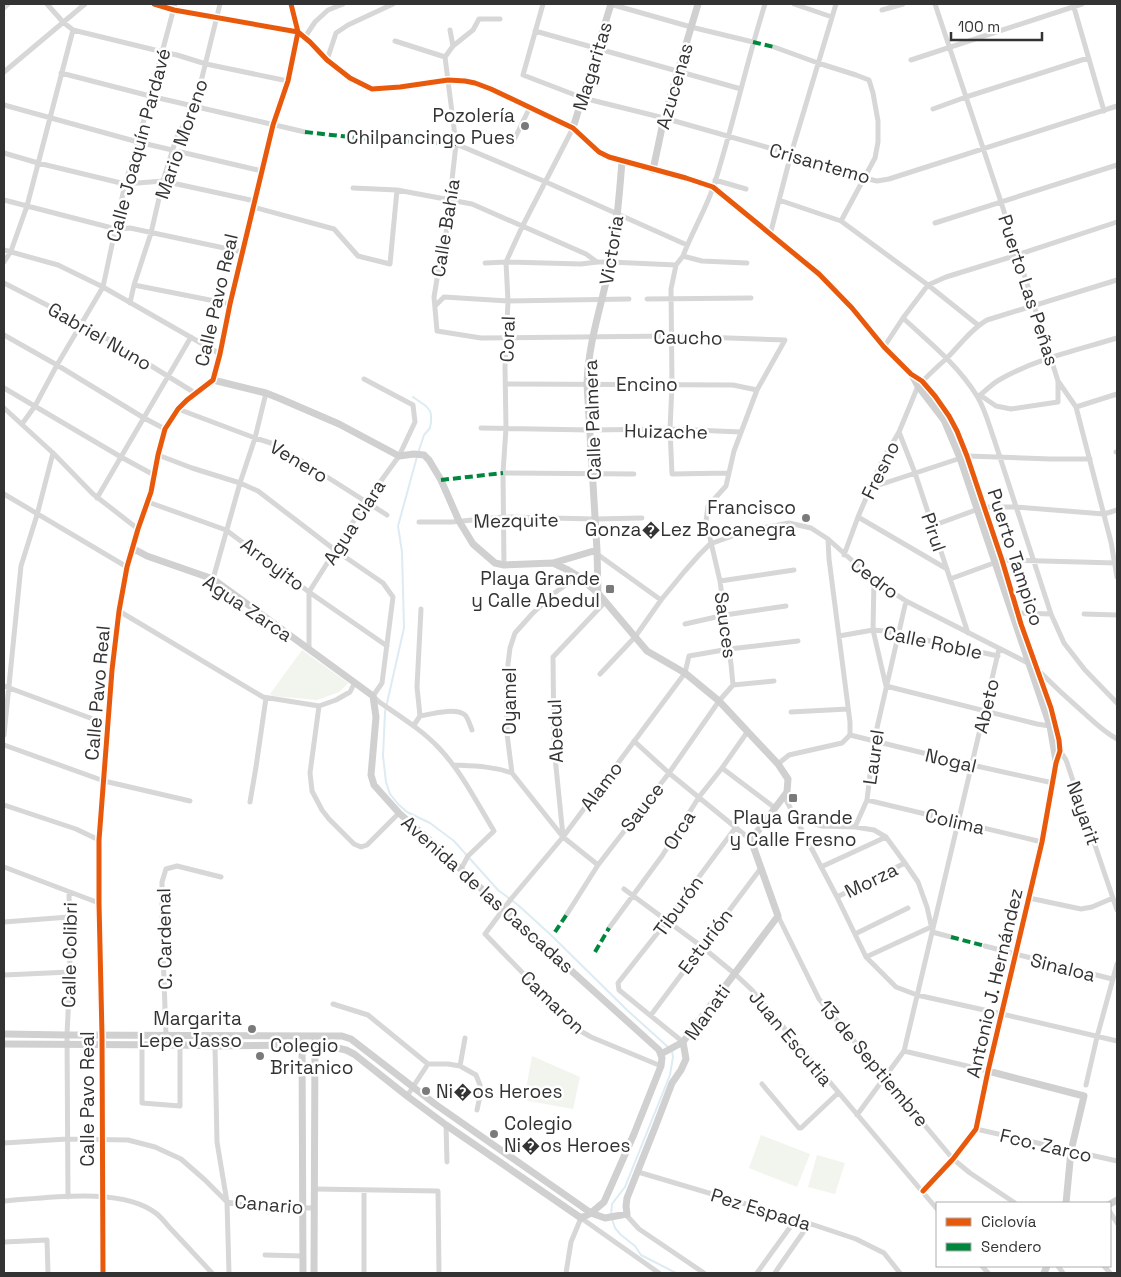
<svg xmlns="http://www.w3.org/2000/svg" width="1121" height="1277" font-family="'Space Grotesk',sans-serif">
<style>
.green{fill:#f1f5ed}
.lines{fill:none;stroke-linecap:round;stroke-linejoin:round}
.stream{stroke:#ddebf3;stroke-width:2}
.street{stroke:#d7d7d7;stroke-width:5}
.secondary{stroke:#d0d0d0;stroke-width:7}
.quiet{stroke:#00873e;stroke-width:4;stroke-dasharray:8 4;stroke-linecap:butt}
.cycleway-casing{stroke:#fff;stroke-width:8}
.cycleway{stroke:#e8590c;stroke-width:5}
.poi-dot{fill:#7a7a7a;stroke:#fff;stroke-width:2}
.labels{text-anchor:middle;stroke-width:5;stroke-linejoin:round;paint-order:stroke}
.street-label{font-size:19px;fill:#333;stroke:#fff}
.poi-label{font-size:19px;fill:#333;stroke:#fff;text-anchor:end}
</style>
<rect width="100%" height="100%" fill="#fff"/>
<path class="green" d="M302 650 348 683 339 692 317 700 273 696 270 694Z
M532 1056 580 1077 573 1109 524 1100Z
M761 1135 810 1154 797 1187 749 1168Z
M817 1155 845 1163 835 1194 808 1187Z"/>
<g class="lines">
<path class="stream" d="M413 397 426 406 430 411 431 415V422L430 428 424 435 418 453 398 526 402 552 404 628 385 712 383 756 386 782 390 794 398 804 407 812 430 823 454 841 498 890 518 905 552 936 627 1010 668 1047
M611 1215 612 1204 625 1187 670 1075 673 1057 672 1051
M612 1219 615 1228 621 1235 635 1246 641 1255 676 1273"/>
<path class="street" d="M47 4 63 22 73 30 163 52 177 55 206 64 288 81
M154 4 174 10 298 32
M543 4 523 75 583 98 664 118 791 154 864 178 877 181 889 179 1117 106
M610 4 691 27 753 42
M794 4 832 17
M935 4 1001 202 1058 381 1076 407 1111 542 1117 577
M1073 4 1104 111
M4 8 8 4
M882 10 903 4
M450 30 453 46 445 57 456 144 446 234 439 267 434 297 437 331 481 338 672 336 785 340 757 390 734 451 726 486 708 506 706 521 720 581 731 664 733 685 719 701 669 773 598 865 567 914
M535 31 741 89
M305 37 315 22 328 10 343 4
M395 41 445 57
M453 46 473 30 479 19H500
M774 47 818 63 856 75 869 80 873 93 878 121V142L875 158 841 221
M327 60 336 33 348 25 393 4
M911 60 1082 4
M4 72 85 4
M61 73 150 96 305 132
M4 105 138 142 262 171
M933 109 966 97 1088 58
M456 144 546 182 687 245
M512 144 530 107
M4 153 38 163 125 184 163 181 255 201
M715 180 746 189
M353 188 397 190 472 204 586 254 597 262
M4 200 116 229 130 228 243 252
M779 200 841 221 928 285 978 325
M253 207 334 229 358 256 390 264 397 190
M935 223 1117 165
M770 235 791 154 836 4
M4 250 58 265 103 287 220 354
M683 256 702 261 747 263
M4 262 11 251 27 206 73 30
M485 263 506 262 581 264 597 262H610L676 265
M4 283 82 323 195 393
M134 285 230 304
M647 299 751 298
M130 303 134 285 151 233 163 181 176 139 185 122 195 106 220 4
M435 306 444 297 508 301 629 299
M903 318C929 342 958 365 977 396 985 409 989 425 994 439L1051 614 1064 643 1085 670 1117 703
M4 335 57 365 144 418 165 429
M884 347 903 318 928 285 946 277 1017 255 1117 222
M506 384 733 385 757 390
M4 388 121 457 154 475
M980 395 996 406 1011 409 1058 402V381
M978 397C985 391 992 384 999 380 1035 359 1078 350 1117 338
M1076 407 1117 394
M4 408 53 453 93 494 138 529
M178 409 255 438 271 443 294 456 387 515
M22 424 35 406 57 365 103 287 125 184 138 142 175 4
M481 428 590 430 670 429 741 432
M899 432 915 473 968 633
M1116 452H1117
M158 455 192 468 240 483 258 491 335 550 383 583 393 597 382 683 373 696 378 701C399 716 421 729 439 748 461 771 477 803 494 831L468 856 461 869
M503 473 634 474
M729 473 672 474 670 429 672 385 671 289 676 265 683 256C692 232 706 209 714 185 733 126 746 64 765 4
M870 488 967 456 1050 459H1090
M4 494 127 567
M97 498 191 337
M148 502 226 530 309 592 387 646
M858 517 947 569
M419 522H452L503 517 595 519 642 518
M932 526 984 507H1015L1104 514 1117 510
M597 554 661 600
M844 555 858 517 881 463 899 432 918 386C927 376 937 367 947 358 960 345 971 329 987 320L1117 280
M504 565 503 473 506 428 505 367 508 301 506 262 522 227 573 128
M578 576 553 594 532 614 515 633 510 648 508 664 507 691V734L512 773 563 837 598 865
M213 579 240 483 255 438 266 393
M950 579 1002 560 1116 563
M874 580 873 630 886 686 1037 724 1050 726
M720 581 794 570
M119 611 263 697 319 706 336 700 350 692 355 682
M1018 613 1051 614
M1084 614 1117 615
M685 624 725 615 786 606
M839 636 873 630 885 631 998 656
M309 649V592L365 503 399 456 415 422 413 405 364 379
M1039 671C1053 685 1068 699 1083 712 1094 722 1104 732 1117 739
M600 674 635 637 661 600 684 572 699 555 710 544 746 531 789 523 811 528 828 539 874 580 906 601 1030 664
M733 685 774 681
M4 686 109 725
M319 706 310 773 312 791 322 810 329 819 354 844 361 847 367 845 399 813
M791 712 848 709
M420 716C431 714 456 707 465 715 468 718 470 725 472 730
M414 725 420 716 417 687 421 609
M4 735 21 566 37 515 53 453
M850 735 972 765 1053 783
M634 741 669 773 751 840
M4 745 104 781 190 801
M1060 751 1066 760 1117 910
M778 764 789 755 842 743 850 735V722L829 559 828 539
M453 765C474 766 492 766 512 773
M722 768 775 808
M784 796 837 897 866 957 896 987 917 995 1002 1014 1117 1041
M867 800 1042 842
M250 802 256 767 266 698
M4 805 76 829 99 840
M796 818 822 826 855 827 874 830 886 837 905 863 918 882 927 907 932 929
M855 827 867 800 874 741 906 601
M563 836 554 747 553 657 606 601
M4 867 99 903
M821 867 886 837
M624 889 701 946 735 974 752 990 937 1209
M837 897 905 863
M1029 898 1081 909 1092 907 1113 898
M778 916 819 999 953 1159 970 1173 1015 1203
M4 922 69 917
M609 928 662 856 699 797 722 768 748 731
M932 932 951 937
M855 934 908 908
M985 946 1112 979
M866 957 931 927
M4 975 70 972
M333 1004 368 1015 428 1064H448L460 1066 476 1075 480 1085V1096L477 1110
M651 1015 761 868
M166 1036 162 924V882L166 869 177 866 221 877
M683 1042 619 990 618 983 667 921 684 897 736 827
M102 1044 103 1273
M142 1045V1103L180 1106V1045
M215 1046 217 1142 227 1202 229 1273
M904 1051 988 1071 976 1129 953 1159 923 1191
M460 1066 465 1038
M661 1066 591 1037 577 1029 485 934 511 899 563 837 685 673 689 656 729 649 798 641
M762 1084 799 1128H801L838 1093
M1086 1085 1097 1037 1117 964
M407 1096 428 1064
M857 1115 904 1051 999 649
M446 1125 447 1162
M976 1129 1117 1161
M4 1143 67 1139 128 1140 155 1147 181 1159 205 1180 227 1202 256 1207 314 1208
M638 1172 796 1219 856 1239 884 1253 900 1273
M314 1189 438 1191 439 1273
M364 1190V1273
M68 1197 67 1035 70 972 69 892
M4 1201C46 1198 123 1186 157 1214 162 1218 166 1224 170 1228 184 1243 198 1258 212 1273
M1110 1212 1117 1223
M627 1214 628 1217 639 1229 704 1273
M4 1242 47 1240 48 1273
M265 1255 302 1256
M982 1266 988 1273
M1058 1266 1063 1273
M1104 1266 1110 1273
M566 1273 571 1242 581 1218 659 1273
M757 1273 796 1219
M775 1273 781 1264 809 1224"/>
<path class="secondary" d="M298 32 310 42 327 60 350 78 372 89 400 87 448 80 465 81 475 83 491 89 573 128 599 152 609 157 686 178 713 187 819 274 852 308 884 347 911 374 922 381 935 396 949 416 957 431 972 471 1002 560 1021 624 1051 708 1059 740 1060 751 1056 763 1042 842 1029 898 988 1071 1084 1096 1071 1151 1066 1203
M573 128 611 4
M653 170 664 118 698 4
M912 375 918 386 944 420 960 458 1050 726 1056 761
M213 380 266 393 281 399 339 424 399 456 414 454 424 455 429 460 441 480 459 521 473 544 495 563 504 565 553 563 568 570 578 576 598 593 647 651 685 673 719 701 778 764 788 779 787 792 751 840 778 916 683 1042 661 1054
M553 563 597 550
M598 593 597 550 587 384C588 343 602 304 610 264 617 230 619 196 622 162
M4 1034 67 1035 327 1036H342L351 1039 435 1104 591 1213 605 1218 627 1214 626 1206 627 1198 656 1125 672 1083 681 1070 686 1059 683 1042
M302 1041 303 1273
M4 1044 180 1045 215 1046 301 1045 333 1047 346 1050 354 1054 407 1096 446 1125 581 1218 591 1213 604 1202 634 1134 661 1066 662 1058 659 1050 503 909 433 843 399 813 374 785 371 775 376 717 373 696 213 579 147 556 132 548
M102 1044 99 903V840L112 670 119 611 127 567 138 529 151 492 158 455 165 429 178 409 187 400 213 380 220 354 230 304 273 125 288 81 298 32 291 4
M1110 1204 1117 1200
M314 1273 315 1041
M1044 1273 1047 1266"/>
<path class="quiet" d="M753 42 774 47
M305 132 377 140 456 144
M441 480 503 473
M555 932 567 914
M951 937 985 946
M595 952 609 928"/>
<defs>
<path id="cycleway" d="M154 4 174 10 298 32 310 42 327 60 350 78 372 89 400 87 448 80 465 81 475 83 491 89 573 128 599 152 609 157 686 178 713 187 819 274 852 308 884 347 911 374 922 381 935 396 949 416 957 431 967 456 1002 560 1021 624 1051 708 1059 740 1060 751 1056 763 1042 842 988 1071 976 1129 953 1159 923 1191
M103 1273 102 1035 99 903V840L112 670 119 611 127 567 138 529 151 492 158 455 165 429 178 409 187 400 213 380 220 354 230 304 273 125 288 81 298 32 291 4"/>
</defs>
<use href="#cycleway" class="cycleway-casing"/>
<use href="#cycleway" class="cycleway"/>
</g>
<g class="poi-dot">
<circle cx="525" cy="126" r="5"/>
<circle cx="806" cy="518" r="5"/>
<rect x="605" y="584" width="10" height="10" rx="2.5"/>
<rect x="788" y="793" width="10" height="10" rx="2.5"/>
<circle cx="252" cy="1029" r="5"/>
<circle cx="260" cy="1056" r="5"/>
<circle cx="426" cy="1091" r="5"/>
<circle cx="494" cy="1134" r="5"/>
</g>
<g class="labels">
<g class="street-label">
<text transform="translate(592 66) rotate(-73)" y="7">Magaritas</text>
<text transform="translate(674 86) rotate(-74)" y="7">Azucenas</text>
<text transform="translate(181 139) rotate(-71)" y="7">Mario Moreno</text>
<text transform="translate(138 145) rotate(-75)" y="7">Calle Joaquín Pardavé</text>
<text transform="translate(820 163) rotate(16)" y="7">Crisantemo</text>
<text transform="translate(445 228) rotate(-81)" y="7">Calle Bahía</text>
<text transform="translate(611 250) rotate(-81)" y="7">Victoria</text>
<text transform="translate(1029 290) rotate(72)" y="7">Puerto Las Peñas</text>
<text transform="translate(216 300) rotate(-77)" y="7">Calle Pavo Real</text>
<text transform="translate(100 336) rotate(30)" y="7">Gabriel Nuno</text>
<text transform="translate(688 337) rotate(1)" y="7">Caucho</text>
<text transform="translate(507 339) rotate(-88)" y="7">Coral</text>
<text x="647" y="391">Encino</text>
<text transform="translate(592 420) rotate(-92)" y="7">Calle Palmera</text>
<text transform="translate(666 431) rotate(1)" y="7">Huizache</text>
<text transform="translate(299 461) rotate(31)" y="7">Venero</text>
<text transform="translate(880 470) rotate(-64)" y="7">Fresno</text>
<text transform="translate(516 520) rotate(-1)" y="7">Mezquite</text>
<text transform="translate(354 522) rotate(-57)" y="7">Agua Clara</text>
<text transform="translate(934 532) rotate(71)" y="7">Pirul</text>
<text transform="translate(1016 557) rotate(72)" y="7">Puerto Tampico</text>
<text transform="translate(273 564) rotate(37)" y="7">Arroyito</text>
<text transform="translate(875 578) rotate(37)" y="7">Cedro</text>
<text transform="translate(248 608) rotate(34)" y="7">Agua Zarca</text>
<text transform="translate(726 625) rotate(82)" y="7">Sauces</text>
<text transform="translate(933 642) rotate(12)" y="7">Calle Roble</text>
<text transform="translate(97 693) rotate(-85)" y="7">Calle Pavo Real</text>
<text transform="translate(509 701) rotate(-90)" y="7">Oyamel</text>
<text transform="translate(986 706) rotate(-77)" y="7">Abeto</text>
<text transform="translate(555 731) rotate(-92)" y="7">Abedul</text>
<text transform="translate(873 757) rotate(-82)" y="7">Laurel</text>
<text transform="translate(951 760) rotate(13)" y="7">Nogal</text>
<text transform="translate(601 786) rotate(-53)" y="7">Alamo</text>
<text transform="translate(642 807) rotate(-52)" y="7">Sauce</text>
<text transform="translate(1084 813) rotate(71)" y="7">Nayarit</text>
<text transform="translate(955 821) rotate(13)" y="7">Colima</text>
<text transform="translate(679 830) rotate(-58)" y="7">Orca</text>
<text transform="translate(871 880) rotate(-26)" y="7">Morza</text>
<text transform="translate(488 894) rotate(42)" y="7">Avenida de las Cascadas</text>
<text transform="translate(678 906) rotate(-54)" y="7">Tiburón</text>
<text transform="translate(164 939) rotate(-91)" y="7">C. Cardenal</text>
<text transform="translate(705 941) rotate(-53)" y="7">Esturión</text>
<text transform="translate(69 955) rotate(-89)" y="7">Calle Colibri</text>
<text transform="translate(1063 967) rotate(14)" y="7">Sinaloa</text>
<text transform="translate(994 983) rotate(-77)" y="7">Antonio J. Hernández</text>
<text transform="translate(553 1002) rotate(44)" y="7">Camaron</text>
<text transform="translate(707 1012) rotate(-54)" y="7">Manati</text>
<text transform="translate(791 1038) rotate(50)" y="7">Juan Escutia</text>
<text transform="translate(874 1063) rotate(50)" y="7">13 de Septiembre</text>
<text transform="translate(87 1099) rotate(-90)" y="7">Calle Pavo Real</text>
<text transform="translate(1046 1145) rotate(13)" y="7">Fco. Zarco</text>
<text transform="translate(269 1204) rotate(5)" y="7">Canario</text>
<text transform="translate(761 1209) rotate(17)" y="7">Pez Espada</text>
</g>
<g class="poi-label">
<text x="515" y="122">Pozolería<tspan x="515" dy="22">Chilpancingo Pues</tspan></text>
<text x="796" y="514">Francisco<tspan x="796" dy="22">Gonza�Lez Bocanegra</tspan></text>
<text x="600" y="585">Playa Grande<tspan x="600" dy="22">y Calle Abedul</tspan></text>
<text x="793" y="824" text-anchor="middle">Playa Grande<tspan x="793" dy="22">y Calle Fresno</tspan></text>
<text x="242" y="1025">Margarita<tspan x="242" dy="22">Lepe Jasso</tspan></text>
<text x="270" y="1052" text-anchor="start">Colegio<tspan x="270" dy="22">Britanico</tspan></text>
<text x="436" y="1098" text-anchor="start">Ni�os Heroes</text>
<text x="504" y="1130" text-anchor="start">Colegio<tspan x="504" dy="22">Ni�os Heroes</tspan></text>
</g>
</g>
<rect width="1121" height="1277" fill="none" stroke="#333333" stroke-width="10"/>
<rect x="936" y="1202" width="175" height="65" fill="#ffffff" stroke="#adadad"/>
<rect x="946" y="1218" width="25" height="8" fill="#e8590c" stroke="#adadad"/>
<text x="981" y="1227" font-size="15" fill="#333333">Ciclovía</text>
<rect x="946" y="1243" width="25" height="8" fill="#00873e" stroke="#adadad"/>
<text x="981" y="1252" font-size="15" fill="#333333">Sendero</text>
<path d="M951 32v8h91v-8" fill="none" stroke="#333333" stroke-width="2.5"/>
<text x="958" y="32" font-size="15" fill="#333333" stroke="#ffffff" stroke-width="4" paint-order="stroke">100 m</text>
</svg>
